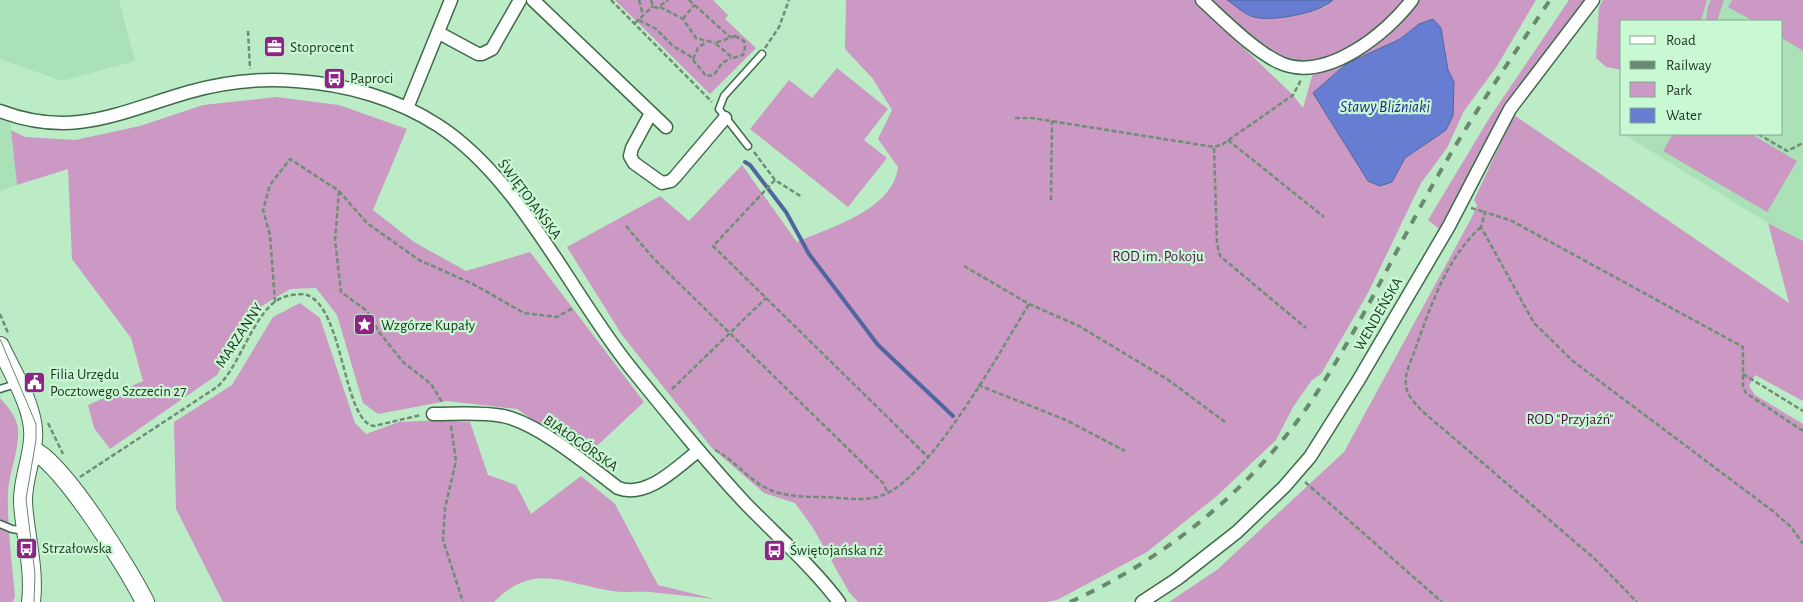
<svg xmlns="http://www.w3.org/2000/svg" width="1803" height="602" font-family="'Alegreya Sans',sans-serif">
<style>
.built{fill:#abe1b7}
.green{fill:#cb99c4;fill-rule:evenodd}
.water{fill:#677dd2;stroke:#51669e}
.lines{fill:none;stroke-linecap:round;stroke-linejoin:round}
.stream{stroke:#51669e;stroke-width:4}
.lane-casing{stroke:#3e6a49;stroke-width:9}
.street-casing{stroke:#3e6a49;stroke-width:15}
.secondary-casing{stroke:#3e6a49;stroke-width:20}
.path{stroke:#6e8f75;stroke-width:2.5;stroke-dasharray:5 2.5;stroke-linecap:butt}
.lane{stroke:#fff;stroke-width:6}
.street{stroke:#fff;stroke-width:12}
.secondary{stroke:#fff;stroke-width:18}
.tram{stroke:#698970;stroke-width:1}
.rail{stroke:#698970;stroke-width:4;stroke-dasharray:9 9;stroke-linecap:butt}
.labels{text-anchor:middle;stroke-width:4.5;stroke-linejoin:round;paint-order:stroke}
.poi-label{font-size:15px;fill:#1f3224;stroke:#c8f9d3;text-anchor:start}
.street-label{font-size:15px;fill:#1f3224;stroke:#c8f9d3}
.park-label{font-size:15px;fill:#560f51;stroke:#c8f9d3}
.water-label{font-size:16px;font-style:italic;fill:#20278b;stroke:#c8f9d3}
</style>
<rect width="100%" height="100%" fill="#bcecc6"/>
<path class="built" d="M0 0H119L135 61 62 81 0 59Z
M1658 0H1803V241L1768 223 1628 137 1629 134H1782V21H1655Z
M0 115 10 120 17 185 0 191Z"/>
<path class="green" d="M615 0H713L728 15 725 19 756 48 710 94Z
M846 0H1227L1254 17 1325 7 1333 0H1536L1497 66 1464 111 1447 148 1421 183 1368 293 1321 374 1312 380 1293 407 1276 440 1218 495 1147 552 1057 600 1047 602H858L849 592 813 528 795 503 764 493 712 448 622 335 567 247 660 196 689 221 742 165 797 242C831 227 893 210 898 167L878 139 892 110 873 79 845 49ZM1419 24 1441 28 1448 70 1454 82 1446 130 1405 158 1346 64 1400 39ZM1231 36 1255 46 1267 47 1281 56 1305 61 1313 73 1303 108 1293 95Z
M1569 0H1587L1507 106 1439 229 1428 220 1490 117Z
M1603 0H1707L1701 21H1622V70L1606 67 1596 58 1599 7Z
M1711 0H1724L1717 21H1706L1708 6Z
M1732 0H1803V51L1782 38V21H1753L1728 7Z
M837 68 888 109 864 140 887 158 848 207 750 129 789 80 812 98Z
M276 97 339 105 407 129 373 210 414 242 466 271 530 252 644 402 586 456 517 409 447 401 378 414 363 403 337 315 316 288 290 289 255 310 217 375 110 449 94 428 88 405 143 381 131 338 72 259 68 169 17 185 11 130 25 137 75 140 140 126 203 105Z
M1514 115 1789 303 1768 223 1803 241V401L1755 375 1749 386 1755 395 1803 424V602H1169L1218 569 1344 452 1472 217 1477 205 1474 200Z
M1673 134H1751L1797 161 1767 212 1663 151Z
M300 303 320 318 355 423 366 434 399 422 442 420 470 422 488 475 516 485 531 514 581 476 615 504 658 585 715 599C694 597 672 594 650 592 638 591 624 593 612 591 565 584 534 561 494 602H223L176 509 174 422 232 385 273 317Z
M0 398C7 406 14 413 17 424 22 443 9 472 8 492 7 527 12 562 15 596L13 602H0Z"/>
<path class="water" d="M1227 0H1333C1320 13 1272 22 1254 17 1245 15 1235 5 1227 0Z
M1433 19 1441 28 1448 70 1454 82 1453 116 1446 130 1405 158 1392 182 1380 186 1368 181 1313 93 1346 64 1400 39 1419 24Z"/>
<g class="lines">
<path class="stream" d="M745 162 750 165 786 212 809 254 878 345 953 416"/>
<defs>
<path id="lane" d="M748 146 719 109 724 96 762 54
M0 389 16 384
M0 524 12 529 25 531"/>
<path id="street" d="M533 0 666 127
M1202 0C1223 19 1257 54 1283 64 1328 81 1387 33 1412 0
M439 33 478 54H482L492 49 520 0
M407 108 451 0
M0 111C74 139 119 112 189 92 224 82 260 78 296 81 346 84 398 99 439 126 520 179 570 292 630 367 668 414 705 460 746 504 777 536 812 566 839 602
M651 113 632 148 630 156 634 163 662 183 671 181 675 177 725 118
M433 414C456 414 480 412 503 416 538 423 589 466 618 488 647 499 677 467 698 451
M1142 602 1177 579 1237 532 1284 487 1310 457 1358 381 1449 226 1510 109 1593 0"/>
<path id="secondary" d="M0 346C12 372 36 410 33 439 32 460 22 481 23 503 25 536 35 568 31 602
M32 450C61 460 130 571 145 602"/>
</defs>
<use href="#lane" class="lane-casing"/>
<use href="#street" class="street-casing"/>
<use href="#secondary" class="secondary-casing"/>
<path class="path" d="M611 0 712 102
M639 0 643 15
M651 0 653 6 657 8 668 0
M689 0 730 37
M660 7 683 19 696 38 715 43
M683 19 694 5
M639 20 656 29 673 46 690 56 706 76 714 75 722 63 731 58
M635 23 653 6
M248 31 250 69
M735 36 744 41 745 48 743 55 733 58 715 43Z
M765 48 779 27 789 0
M693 59 698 48 706 42
M1015 118H1032L1214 147 1223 144 1293 95 1301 80
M1758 134 1787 151 1803 143
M1228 140 1324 217
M1214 148 1217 244 1220 256 1306 328
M754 152 775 180 802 197
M775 180 713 246 929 458
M339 191 335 240 341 292 367 311 379 332 403 362 431 384 442 402
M1051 200 1052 121
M1471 208 1485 212
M626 226 654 259 883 483 888 493
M1481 227C1447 257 1430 307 1415 350 1411 361 1404 374 1406 386 1407 396 1416 404 1422 411L1595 559 1637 602
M964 266 1029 304 1079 326 1167 379 1225 422
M275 302 270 235 263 210 270 185 290 159 339 191 367 223 419 260 473 284 524 313 557 317 573 308
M0 314 8 333
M1743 374 1803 411
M978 385 1066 420 1125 451
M672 389 766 298
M48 423 63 454
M451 426 456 461 445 508 443 540 463 602
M1803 431 1746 393 1743 387V347L1512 221 1485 212 1481 227 1534 323 1574 362 1774 512 1791 527 1803 544
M715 450C735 460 749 481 770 490 788 497 807 497 826 497 844 498 866 502 883 495 931 477 1001 350 1029 304
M80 477 217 387C241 366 255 306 284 297 290 295 301 293 307 295 344 308 343 422 374 426L421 415
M1305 482 1442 602"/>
<use href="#lane" class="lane"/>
<use href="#street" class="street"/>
<use href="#secondary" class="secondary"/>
<path class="tram" d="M0 339 36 424V440L26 499 35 574 34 602"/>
<path class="rail" d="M1070 602C1163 560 1250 491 1308 406 1355 337 1391 259 1432 186 1468 122 1509 61 1550 0"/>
</g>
<defs>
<symbol id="office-square" viewBox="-11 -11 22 22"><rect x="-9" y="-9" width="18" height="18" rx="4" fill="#8f2487" stroke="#c8f9d3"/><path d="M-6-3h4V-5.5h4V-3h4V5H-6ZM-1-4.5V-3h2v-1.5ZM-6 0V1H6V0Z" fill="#fff"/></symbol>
<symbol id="bus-square" viewBox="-11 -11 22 22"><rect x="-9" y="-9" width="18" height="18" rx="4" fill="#8f2487" stroke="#c8f9d3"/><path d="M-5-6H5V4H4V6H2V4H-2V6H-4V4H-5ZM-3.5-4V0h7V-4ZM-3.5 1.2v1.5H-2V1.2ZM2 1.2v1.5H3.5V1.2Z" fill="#fff"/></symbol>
<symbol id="sight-square" viewBox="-11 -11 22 22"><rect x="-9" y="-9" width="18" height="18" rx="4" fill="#8f2487" stroke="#c8f9d3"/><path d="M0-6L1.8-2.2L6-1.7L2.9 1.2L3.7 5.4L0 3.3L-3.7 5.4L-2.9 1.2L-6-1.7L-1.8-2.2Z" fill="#fff"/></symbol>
<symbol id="civic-square" viewBox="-11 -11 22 22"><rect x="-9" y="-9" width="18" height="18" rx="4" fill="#8f2487" stroke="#c8f9d3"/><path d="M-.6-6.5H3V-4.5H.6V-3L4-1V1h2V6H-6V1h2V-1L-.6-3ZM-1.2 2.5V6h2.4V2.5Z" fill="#fff"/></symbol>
</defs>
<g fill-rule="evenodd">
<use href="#office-square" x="262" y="34" width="25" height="25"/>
<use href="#bus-square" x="322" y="66" width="25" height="25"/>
<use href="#sight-square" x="352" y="312" width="25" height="25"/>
<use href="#civic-square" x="22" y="370" width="25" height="25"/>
<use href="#bus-square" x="14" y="536" width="25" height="25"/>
<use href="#bus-square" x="762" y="538" width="25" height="25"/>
</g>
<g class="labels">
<g class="poi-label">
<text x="290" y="52">Stoprocent</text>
<text x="350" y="83">Paproci</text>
<text x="381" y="330">Wzgórze Kupały</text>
<text x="50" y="379">Filia Urzędu<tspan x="50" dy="17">Pocztowego Szczecin 27</tspan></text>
<text x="42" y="553">Strzałowska</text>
<text x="790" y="555">Świętojańska nż</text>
</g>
<g class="street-label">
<text transform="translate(530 199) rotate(53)" y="5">ŚWIĘTOJAŃSKA</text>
<text transform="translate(1378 314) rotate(-60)" y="5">WENDEŃSKA</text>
<text transform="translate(239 335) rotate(-57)" y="5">MARZANNY</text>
<text transform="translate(581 443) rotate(35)" y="5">BIAŁOGÓRSKA</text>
</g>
<g class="park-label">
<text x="1158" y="261">ROD im. Pokoju</text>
<text x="1570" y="424">ROD "Przyjaźń"</text>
</g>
<g class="water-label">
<text x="1385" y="112">Stawy Bliźniaki</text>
</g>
</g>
<rect x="1620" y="20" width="162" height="115" fill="#c8f9d3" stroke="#84a98d"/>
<rect x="1630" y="36" width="25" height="8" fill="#ffffff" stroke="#84a98d"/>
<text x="1666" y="45" font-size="15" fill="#1f3224">Road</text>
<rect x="1630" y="61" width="25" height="8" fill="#698970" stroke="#84a98d"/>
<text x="1666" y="70" font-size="15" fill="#1f3224">Railway</text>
<rect x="1630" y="82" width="25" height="15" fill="#cb99c4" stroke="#84a98d"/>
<text x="1666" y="95" font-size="15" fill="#1f3224">Park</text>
<rect x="1630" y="108" width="25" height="15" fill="#677dd2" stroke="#84a98d"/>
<text x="1666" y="120" font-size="15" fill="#1f3224">Water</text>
</svg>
